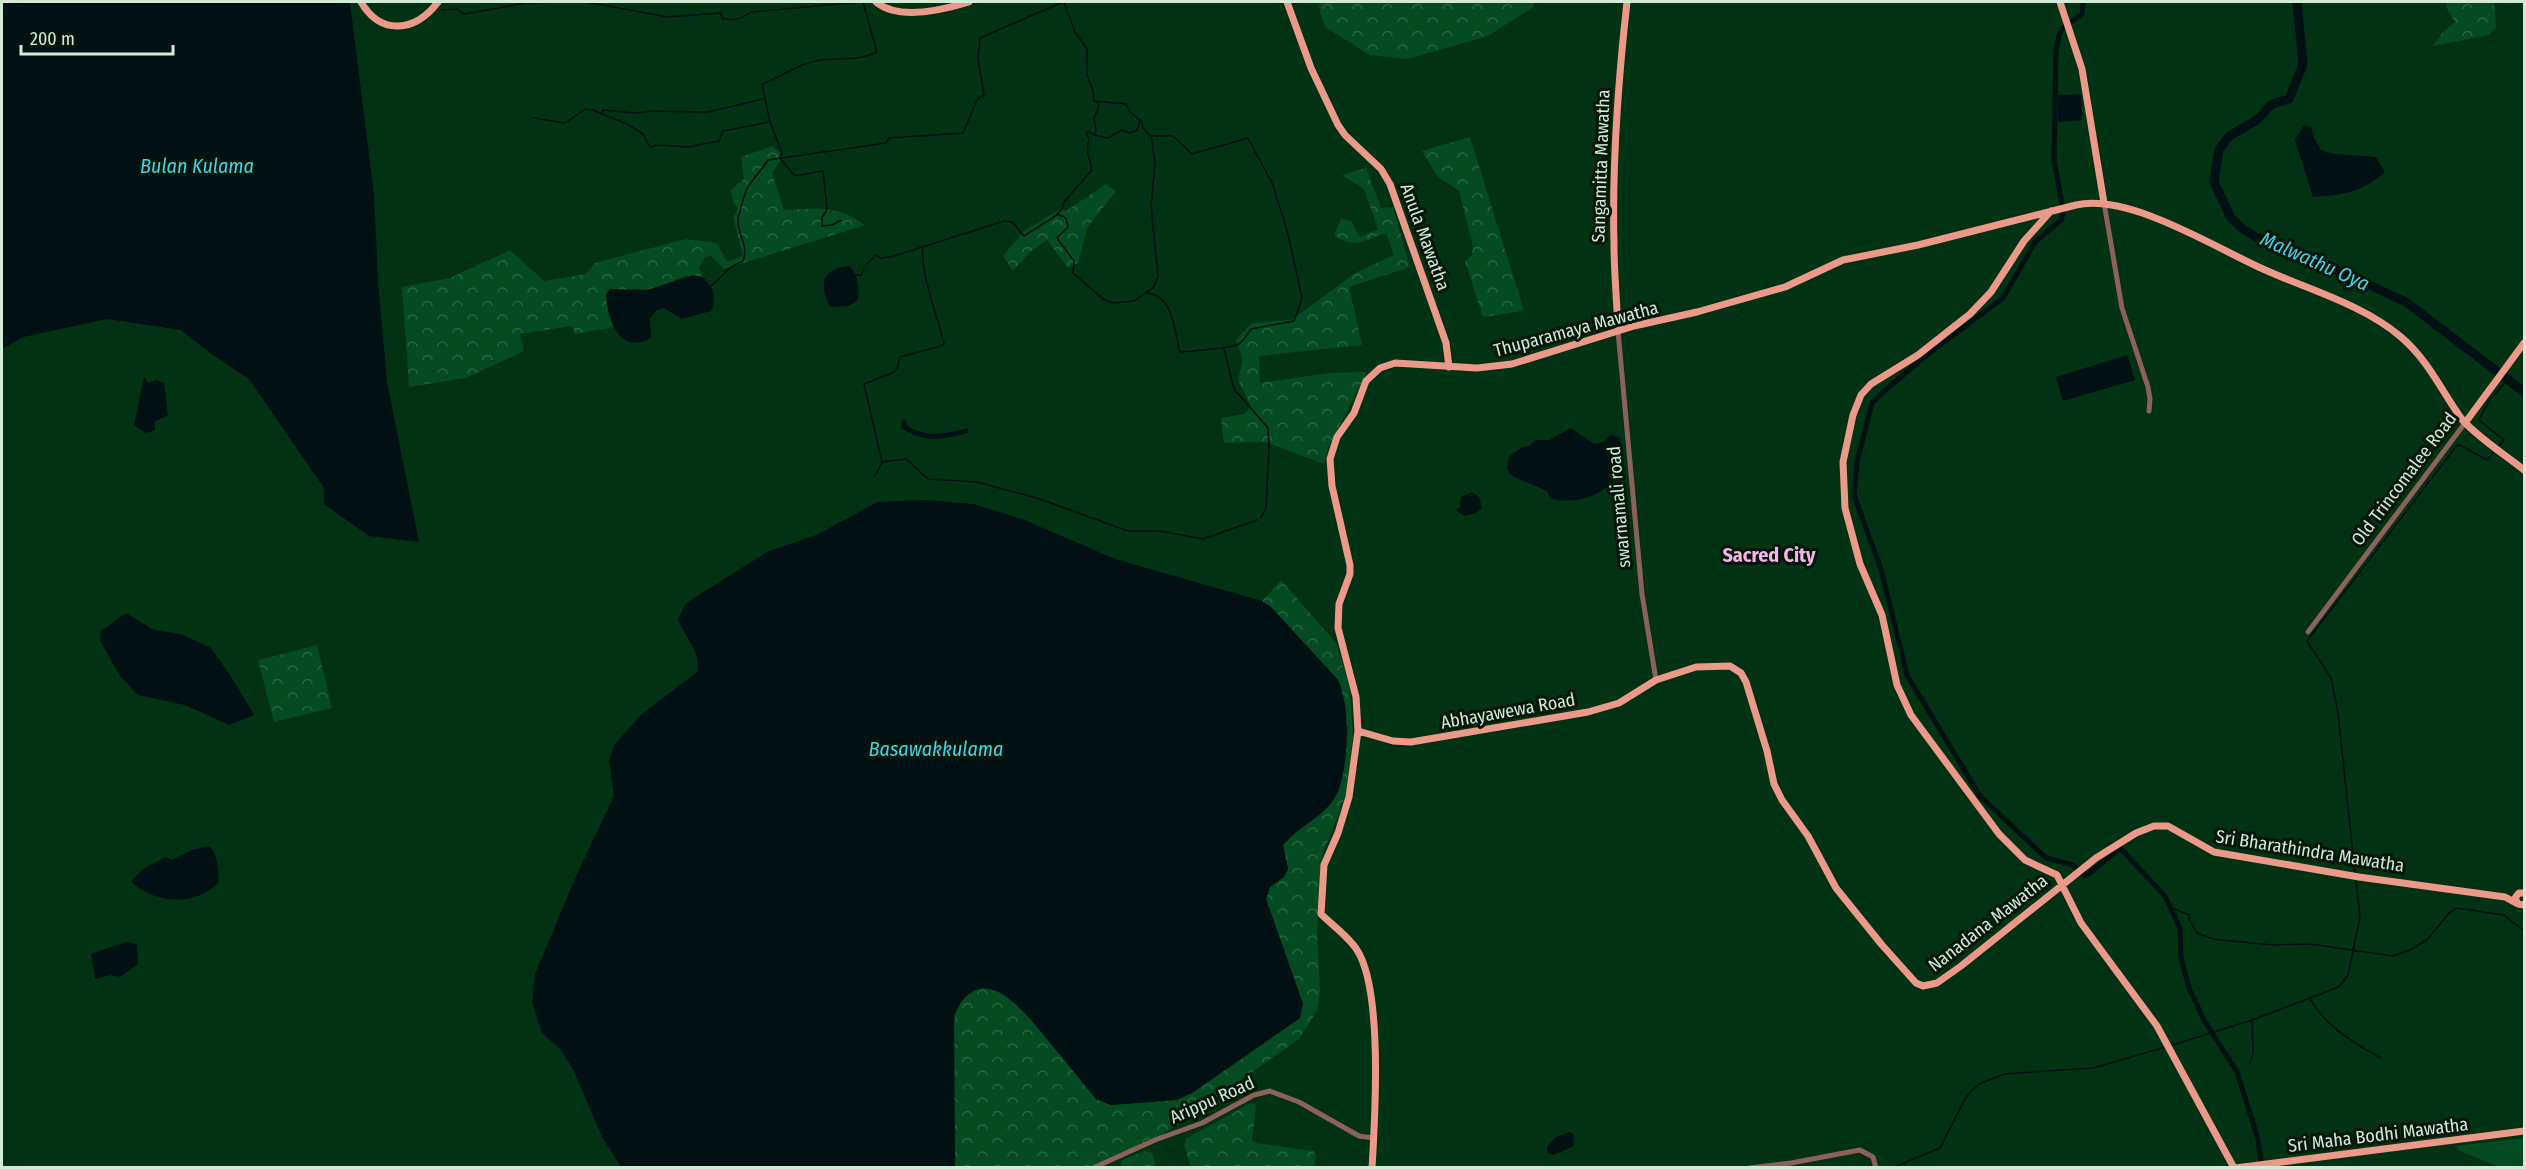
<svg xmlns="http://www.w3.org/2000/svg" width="2526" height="1169" font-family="'Fira Sans Condensed',sans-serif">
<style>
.grass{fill:#044b22}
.forest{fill:url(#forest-crowns)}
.water{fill:#011013}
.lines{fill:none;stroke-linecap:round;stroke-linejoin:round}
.stream{stroke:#011013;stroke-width:1.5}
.canal{stroke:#011013;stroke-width:5}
.river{stroke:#011013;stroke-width:9}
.minor{stroke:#8b615a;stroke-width:5}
.major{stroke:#ed998a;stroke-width:7}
.labels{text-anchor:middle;stroke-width:6;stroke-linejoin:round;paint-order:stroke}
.street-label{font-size:18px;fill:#d1ebd6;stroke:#031608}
.water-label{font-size:20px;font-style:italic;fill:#44d3ea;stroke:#031608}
.neighbourhood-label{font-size:20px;font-weight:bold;fill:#f2b4ea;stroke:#031608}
</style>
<defs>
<pattern id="forest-crowns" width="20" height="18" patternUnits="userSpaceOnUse" patternTransform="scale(1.5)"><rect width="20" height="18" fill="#044b22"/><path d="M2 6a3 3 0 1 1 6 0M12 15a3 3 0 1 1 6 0" fill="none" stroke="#286541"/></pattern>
</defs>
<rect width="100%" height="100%" fill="#003213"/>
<path class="grass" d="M2524 1138V1167H2499L2458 1150 2456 1146Z"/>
<path class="forest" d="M1320 2H1535L1533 7 1488 36 1408 59 1370 55 1325 27 1319 8Z
M2447 2H2494L2496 27 2489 35 2433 46 2443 32 2455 22 2446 7Z
M1470 137 1524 311 1483 317 1465 261 1472 255 1473 247 1459 191 1437 176 1422 151Z
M773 146 783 157 772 173 784 210C816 208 838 205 865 225L724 269 711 256 705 257 699 267 703 277 685 276 661 286 647 290 635 289 607 305 613 327 575 334 572 326 520 334 524 351 466 378 409 387 402 287 450 278 510 250 544 281 586 274 595 263 686 239 717 243 727 262 743 256 733 217 739 208 734 204 731 190 744 179 741 157Z
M1366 168 1381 208 1393 207 1410 267 1349 287 1362 345 1259 356 1260 383 1330 373 1367 372 1328 448 1324 464 1266 442 1224 443 1221 418 1244 414 1251 406 1238 380 1243 359 1236 340 1251 323 1291 320 1357 272 1394 255 1386 233C1365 240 1354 250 1334 235L1341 219 1351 221 1360 237 1378 229 1364 189 1342 175Z
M1106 184 1116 191 1087 228 1078 263 1068 268 1047 240 1030 252 1013 271 1003 256 1024 231 1060 209 1066 211Z
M1281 580 1336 643 1350 688 1353 734 1346 795 1323 853 1320 870 1317 934 1320 992 1317 1011 1299 1039 1155 1140 1093 1167H955L953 1029C957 989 986 977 1017 1003 1026 1010 1033 1022 1040 1031 1059 1054 1078 1076 1096 1099L1111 1105 1176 1100 1192 1093 1300 1018 1303 1004 1266 899 1270 887 1284 877 1288 869 1283 845 1339 791 1348 731 1338 680 1272 608 1262 601Z
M317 645 332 708 274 722 258 660Z
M1251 1103 1256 1105 1252 1140 1255 1143 1313 1151 1316 1155 1314 1167H1191L1184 1145 1187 1138Z
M1145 1151 1152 1153 1156 1167H1120L1122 1160Z"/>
<path class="water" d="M2 2H350L374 194 378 282 387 382 419 542 369 536 324 504V488L249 379 210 353 181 330 107 319 23 337 2 349Z
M2081 94 2082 120 2058 122V95Z
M2304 125 2311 127 2313 136 2321 150C2339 157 2357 154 2376 157L2385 172C2360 193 2344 195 2313 197L2295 140Z
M849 266C859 275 859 287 858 300L849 306 830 307C819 284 821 269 849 266Z
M694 275 703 277C713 288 717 296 711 311L682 319 664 308 657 310 650 318 651 338C619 357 607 317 606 294L610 289 647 290Z
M2127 355 2135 380 2063 401 2056 377Z
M144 377 149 383 157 380 164 383 168 416 155 421V430L146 433 134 425Z
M1571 428 1594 444 1606 441 1610 434 1619 437C1622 448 1626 463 1620 473 1607 495 1574 506 1550 498L1547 491 1510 475 1507 468 1509 456 1523 447 1530 446 1535 440H1549Z
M1472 492 1479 497 1482 508 1476 513 1464 516 1456 510 1460 507 1461 497Z
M927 500 973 504 1022 519 1115 559 1262 601 1272 608 1338 680C1351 706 1350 779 1332 802 1319 819 1297 828 1283 845L1288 869 1284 877 1270 887 1266 899 1303 1004 1300 1018 1192 1093 1176 1100 1111 1105 1096 1099C1081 1081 1067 1063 1052 1045 1028 1017 982 951 954 1015L955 1167H621L602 1137 573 1069 560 1049 542 1033 532 1002 535 974 577 874 614 796 609 760 615 744 642 714 697 672C702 651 684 637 678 619L686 603 767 552 816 535 878 502Z
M126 613 152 629 183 635 211 648 230 675 254 715 229 725 185 705 138 695 120 676 101 642 100 632Z
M210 846C218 855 218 870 219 882 195 907 156 904 131 882L144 868 166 857 171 860 192 850Z
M127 942 137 944 138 964 120 977 110 975 95 979 91 954Z
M1570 1132 1573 1134 1574 1146 1553 1155 1547 1152V1147L1556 1137Z"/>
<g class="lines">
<path class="stream" d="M586 2 668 17 721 13 722 18C733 22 741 19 751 12L862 2
M1064 2 1075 32 1087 49V75L1093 91 1094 101 1126 104 1130 112 1142 122 1143 128 1151 136H1173L1192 154 1248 138 1272 183 1287 230 1302 298 1294 321 1251 329C1248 333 1244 341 1239 344 1234 348 1191 351 1180 352 1174 330 1174 296 1147 293
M442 10 457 9 464 14 527 3 555 2
M601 114 603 110 634 113 651 111 708 112 763 99
M533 118 565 123 585 109 593 110 627 124 643 134 650 147 659 145 688 147 719 141 723 131 769 122
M1140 121 1137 130 1130 133 1122 130 1108 138 1094 135 1088 131 1086 134 1089 138 1087 150 1092 170 1063 203V208L1057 214 1066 218 1068 227 1057 238 1074 261 1073 273 1103 299 1113 303 1134 301 1154 287 1158 276 1151 207 1155 162 1151 137
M1094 135 1096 131 1094 118 1099 106 1097 102
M841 220 832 225 822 226V217L827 210 823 171C813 172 804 176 794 175L780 158 782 153 770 122 762 84C782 77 800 62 822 60 842 58 858 61 877 52L863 2
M867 264 876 255 880 258 891 257 1004 221 1012 222 1024 236 1057 215
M856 275H861L864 269
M711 286C726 274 724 269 743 261 749 244 737 235 738 219 739 214 745 191 748 187 754 177 762 170 768 160L886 143 889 138 963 133 978 98 984 95 978 59 980 38 1063 2
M1224 349 1234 389 1268 428 1269 448 1266 508 1261 518
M2498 447 2504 440 2479 420 2489 401 2507 380
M882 462 906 459 928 479 977 482 1037 498 1128 531H1160L1203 539 1257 520
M875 476 882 462 864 384 894 372 897 369 900 357 941 346 944 343C938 319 919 268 923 246
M2355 873 2338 713 2331 678 2307 641 2458 444 2487 460 2495 451
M2170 907 2189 915V919L2197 933 2213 939 2272 945 2310 944 2393 956 2412 949 2428 939 2449 913 2457 908 2504 915 2524 931
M2310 999C2327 1028 2352 1041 2380 1058
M2170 1046 2252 1020 2339 987 2348 975 2360 917 2356 881
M2250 1064 2253 1052 2252 1020
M1892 1168 1940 1148 1966 1097 1979 1084 2004 1074 2093 1068 2166 1047"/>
<path class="canal" d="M2083 2 2082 14C2063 31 2061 19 2056 51L2054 160 2062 204 2063 214 2061 220 2035 242 2003 298 1928 354 1883 392 1872 403 1857 462 1854 495 1881 569 1907 675 1980 796 2046 858 2073 865 2086 876 2120 848 2165 896 2180 928 2181 958 2189 988 2204 1020 2237 1072 2258 1139 2262 1166
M904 422V427C927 441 940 437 966 431"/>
<path class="river" d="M2297 2 2303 64 2289 99 2272 104 2257 120 2229 136 2219 150 2214 182 2231 218 2243 229 2269 245 2326 265 2406 302 2524 392"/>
<path class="minor" d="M2104 203 2122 308 2148 387 2150 399 2149 411
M1618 331 1642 594 1656 680
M2308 632 2465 423
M1093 1168 1155 1140 1202 1123 1254 1095 1270 1091 1299 1102 1359 1136 1374 1138
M1749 1168 1791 1163 1860 1150 1873 1157 1876 1168"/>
<path class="major" d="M361 2C381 36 415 32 438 2
M876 2C899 21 943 10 969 2
M1287 2 1311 68 1338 125 1345 135 1381 169 1390 184 1446 343 1449 367
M2060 2 2082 69 2104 203
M2051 211 2024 241 1991 292 1970 314 1918 355 1871 384 1861 395 1853 415 1843 462 1845 508 1860 564 1882 615 1897 685 1911 715 1999 834 2025 860 2057 875 2081 923 2157 1026 2234 1168
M1618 331C1617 302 1614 273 1614 244 1612 163 1618 82 1627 2
M2465 423 2524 343
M1358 731 1393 741 1411 742 1588 712 1619 703 1656 680 1696 667 1730 666 1741 673 1746 682 1767 751 1774 784 1782 800 1808 836 1836 888 1882 945 1916 983 1923 986 1937 983 1961 966 2096 858 2136 833 2154 826H2168L2214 852 2359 877 2505 897 2516 903
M2524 893H2519L2515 898 2518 904 2524 905
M1372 1168C1375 1118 1383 990 1357 950 1349 937 1332 925 1321 914L1324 865 1338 833 1349 797 1358 731 1356 697 1338 628 1339 604 1350 574V565L1332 486 1330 459 1337 437 1354 413 1366 381 1380 368 1395 363 1477 368 1512 364 1634 326 1697 312 1785 287 1843 260 1918 245 2076 205C2129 193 2214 247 2263 269 2309 290 2362 304 2401 337 2428 360 2441 390 2461 418 2474 435 2507 456 2524 470
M2235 1168 2524 1131"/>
</g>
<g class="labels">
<g class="street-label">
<text transform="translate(1601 166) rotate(-88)" y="6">Sangamitta Mawatha</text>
<text transform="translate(1425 237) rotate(70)" y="6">Anula Mawatha</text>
<text transform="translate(1576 329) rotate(-15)" y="6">Thuparamaya Mawatha</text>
<text transform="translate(2404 479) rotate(-53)" y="6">Old Trincomalee Road</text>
<text transform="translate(1619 507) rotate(-95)" y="6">swarnamali road</text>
<text transform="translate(1508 711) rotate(-10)" y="6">Abhayawewa Road</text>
<text transform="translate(2310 851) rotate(9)" y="6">Sri Bharathindra Mawatha</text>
<text transform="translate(1988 923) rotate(-38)" y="6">Nanadana Mawatha</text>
<text transform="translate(1212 1100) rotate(-24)" y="6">Arippu Road</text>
<text transform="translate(2378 1135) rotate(-7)" y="6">Sri Maha Bodhi Mawatha</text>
</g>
<g class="water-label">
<text x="197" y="173">Bulan Kulama</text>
<text transform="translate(2315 261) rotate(24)" y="7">Malwathu Oya</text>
<text x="936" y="756">Basawakkulama</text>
</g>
<g class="neighbourhood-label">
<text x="1769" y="562">Sacred City</text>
</g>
</g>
<rect width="2526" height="1169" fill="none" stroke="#d1ebd6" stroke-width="6"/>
<path d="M21 45v9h152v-9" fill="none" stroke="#d1ebd6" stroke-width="3"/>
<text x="30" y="45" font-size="18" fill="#d1ebd6" stroke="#031608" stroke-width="4.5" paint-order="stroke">200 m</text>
</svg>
